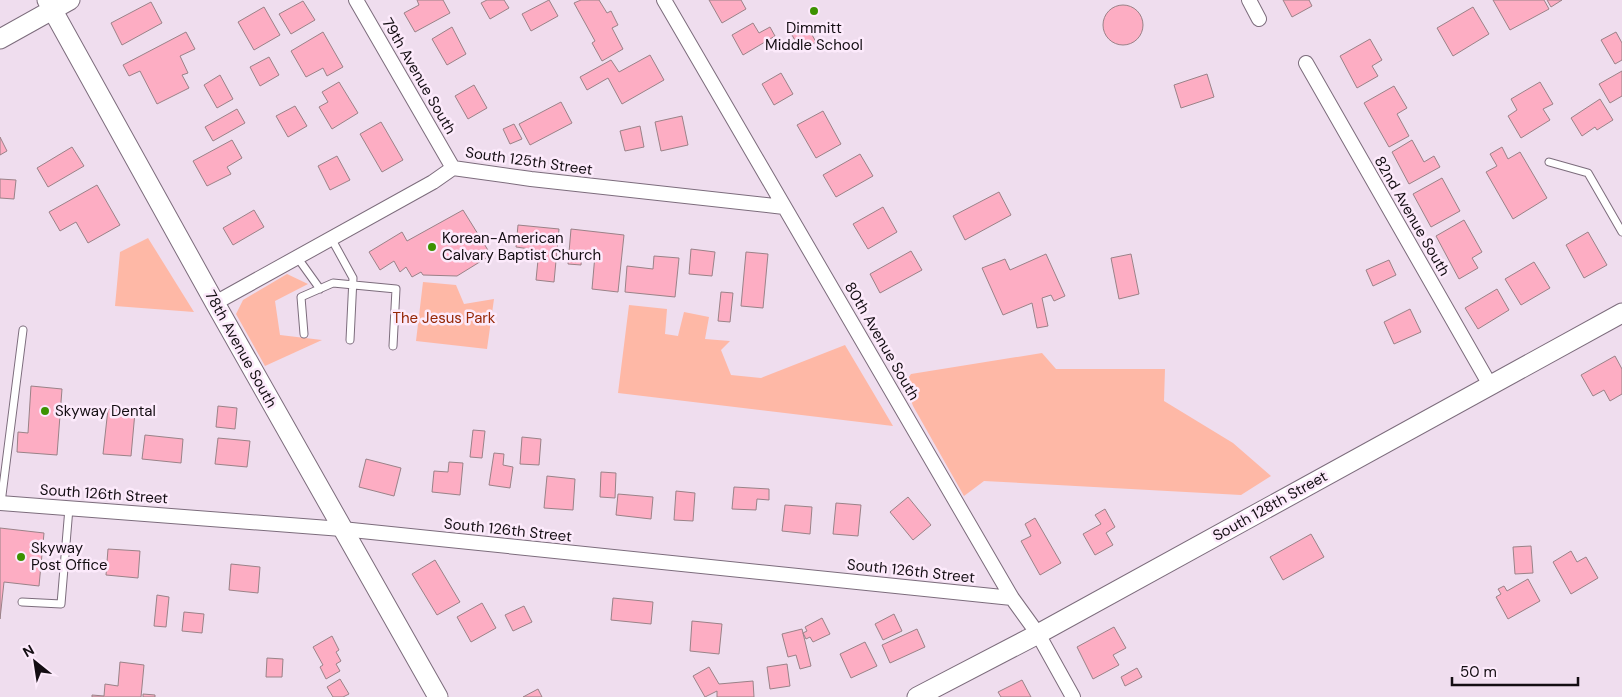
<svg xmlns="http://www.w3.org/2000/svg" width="1622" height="697" font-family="'DM Sans',sans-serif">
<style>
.green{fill:#feb8a6}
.building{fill:#fdadc3;stroke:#9a8288}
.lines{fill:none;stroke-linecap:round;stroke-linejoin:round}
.lane-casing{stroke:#7c6c7c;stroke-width:9}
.street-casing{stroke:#7c6c7c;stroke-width:16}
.secondary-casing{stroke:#7c6c7c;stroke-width:21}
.lane{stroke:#fff;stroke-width:7}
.street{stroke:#fff;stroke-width:14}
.secondary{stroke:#fff;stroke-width:19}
.poi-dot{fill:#3c9200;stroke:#fceafb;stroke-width:2}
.labels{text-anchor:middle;stroke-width:5;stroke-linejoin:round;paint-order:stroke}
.poi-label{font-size:15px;fill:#130d12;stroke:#fceafb;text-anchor:start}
.street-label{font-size:15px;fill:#130d12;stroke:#fceafb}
.park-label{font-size:15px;fill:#952705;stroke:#fceafb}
</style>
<rect width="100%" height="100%" fill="#efddee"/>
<path class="green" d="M148 238 194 312 115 306 120 252Z
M287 274 308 284 275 301 280 335 322 340 265 366 236 314 243 300Z
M423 282 456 285 464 304 494 299 487 349 416 341Z
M629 305 667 309 665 334 678 336 684 312 709 317 705 339 730 341 721 350 731 375 761 378 845 345 893 426 618 393Z
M1042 353 1056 369H1165L1164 401 1233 443 1271 476 1241 495 984 481 964 496 913 406 905 383 911 374Z"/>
<path class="building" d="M417 0H443L450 13 415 32 404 13 419 5Z
M487 0H504L509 8 490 19 481 3Z
M549 0 558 16 531 31 522 14Z
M581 0H599L607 13 611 11 618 25 612 28 623 49 602 61 592 43 595 41 574 3Z
M709 0H741L746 9 722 23Z
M1283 0H1309L1312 6 1292 17Z
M1493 0H1544L1549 9 1510 30Z
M1547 0H1562L1551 7Z
M303 1 315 20 291 34 279 14Z
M151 2 162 23 122 45 111 23Z
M1103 25a20 20 0 1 1 40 0a20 20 0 1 1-40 0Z
M264 7 280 35 254 50 238 22Z
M1473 7 1489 34 1453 56 1437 28Z
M753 23 759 33 770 27 775 36 743 55 732 35Z
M807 26 816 42 801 51 792 35Z
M452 27 466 54 447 65 432 39Z
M186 32 195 49 180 56 188 73 182 75 189 88 157 104 140 71 129 76 123 65Z
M323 32 343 67 327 76 323 68 306 77 291 51Z
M1616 32 1622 43V60L1615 64 1601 40Z
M1370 39 1382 60 1372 66 1378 76 1357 88 1340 56Z
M650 55 664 80 622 104 608 78 587 90 580 77 611 60 619 72Z
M269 57 279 75 260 86 250 67Z
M1622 71V96L1610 103 1599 84Z
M781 73 793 94 774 105 762 84Z
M1207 74 1214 97 1181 108 1174 85Z
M220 75 233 99 217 108 204 85Z
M339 82 358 113 332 129 319 107 328 102 322 92Z
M1540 82 1553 104 1543 109 1550 120 1521 138 1508 116 1517 110 1511 99Z
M474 85 487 108 468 119 455 96Z
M1394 86 1407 108 1397 114 1409 136 1389 147 1364 103Z
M1600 99 1613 120 1597 130 1595 127 1582 136 1571 118Z
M561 102 572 123 530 145 519 124Z
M295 106 307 126 288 137 276 116Z
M237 109 245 123 213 141 205 127Z
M823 111 841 144 816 158 797 125Z
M682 116 688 145 661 151 655 122Z
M381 122 403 160 382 172 360 134Z
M514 124 522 139 510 144 503 129Z
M640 126 644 147 625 151 620 131Z
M0 137 7 151 0 155Z
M232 140 242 158 227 167 231 174 207 186 193 161Z
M1412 140 1424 162 1434 156 1440 167 1409 184 1392 152Z
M72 147 84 166 48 187 37 168Z
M1502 147 1508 159 1520 152 1547 198 1513 219 1486 172 1497 166 1490 154Z
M860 154 873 176 836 197 823 175Z
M337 156 350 180 330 190 318 166Z
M1442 178 1460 211 1431 227 1413 194Z
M0 179 16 180 14 199 0 198Z
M97 185 120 225 88 243 76 222 60 231 49 212Z
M999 192 1011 215 965 240 953 216Z
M883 207 897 232 868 249 853 224Z
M254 210 264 227 233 245 223 228Z
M463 210 491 255 457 276 423 275 421 272 412 277 406 267 400 272 394 261 380 270 369 252 402 232 407 241Z
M1464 220 1482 252 1472 258 1478 268 1459 279 1436 236Z
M518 225 559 229 554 282 536 280 538 260 529 259 530 249 516 247Z
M571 229 624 235 618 292 592 289 595 255 582 253 581 265 568 264Z
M1588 232 1607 265 1584 278 1566 245Z
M691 249 715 252 712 276 689 274Z
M911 251 922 270 880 293 870 274Z
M746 252 768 254 763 308 741 306Z
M1046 254 1065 296 1054 301 1051 295 1042 298 1048 326 1037 328 1032 303 1003 315 982 268 1005 259 1010 270Z
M1131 254 1139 294 1119 299 1111 258Z
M654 256 679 258 675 297 625 292 627 266 653 269Z
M1389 260 1396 275 1373 286 1366 270Z
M1534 262 1550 288 1521 305 1505 279Z
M1497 289 1509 310 1478 329 1465 308Z
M721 292 733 293 730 322 718 321Z
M1410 309 1421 332 1394 344 1384 322Z
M1615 356 1622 369V394L1610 401 1604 390 1593 396 1581 375Z
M31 386 62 389 57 455 17 452 18 432 28 433Z
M218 406 237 408 235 429 216 427Z
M108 409 135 412 131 456 103 454Z
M473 430 485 431 482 458 470 457Z
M145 435 183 439 181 463 142 459Z
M522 437 541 439 539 465 520 464Z
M218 438 250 441 247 467 215 464Z
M494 453 504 454 503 465 513 467 510 488 489 485Z
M366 459 401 468 394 496 359 487Z
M449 462 463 463 460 495 432 492 434 471 448 472Z
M601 472 616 473 615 498 600 497Z
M547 476 575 479 573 510 544 508Z
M734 487 769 489V500L757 499 756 510 732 509Z
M676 491 695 493 693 521 674 520Z
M618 494 653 497 651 519 616 515Z
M908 497 931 525 913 540 890 512Z
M836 503 861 505 858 536 833 534Z
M785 505 812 507 810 534 782 531Z
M1105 509 1115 527 1106 533 1113 545 1095 555 1083 534 1101 524 1095 515Z
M1035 518 1061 563 1040 575 1021 541 1031 536 1025 524Z
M0 528 44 533 39 586 4 582 0 619Z
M1311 534 1324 557 1283 580 1270 557Z
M1531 546 1533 573 1515 574 1513 547Z
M108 549 140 551 138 578 106 575Z
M1571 551 1577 562 1586 557 1598 578 1571 594 1553 562Z
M435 560 460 602 437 615 412 574Z
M231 564 260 567 258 593 229 590Z
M1528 579 1540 601 1508 619 1496 597 1501 594 1498 589 1504 586 1507 591Z
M157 595 169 597 166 627 154 626Z
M613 598 653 602 651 624 611 620Z
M482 603 496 628 471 642 457 617Z
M524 606 532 622 513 631 505 615Z
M184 612 204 614 202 633 182 631Z
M894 614 902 631 883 640 875 624Z
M822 618 830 634 813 642 810 637 806 639 803 633 807 631 805 627Z
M692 621 722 624 719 654 690 651Z
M1114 627 1126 648 1113 655 1119 665 1093 679 1077 647Z
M802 629 811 666 800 669 796 655 788 657 782 634Z
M917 629 925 647 890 663 882 645Z
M332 636 339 650 336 652 341 661 336 664 340 671 326 679 320 667 323 665 313 647Z
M865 642 877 666 851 678 840 654Z
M267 658 283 659 282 677H266Z
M120 662 144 665 141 697H92V695L104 696 105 684 118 686Z
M787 664 790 686 770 689 767 667Z
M709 667 719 684 753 681 754 697H717V691L705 697 693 676Z
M1137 668 1142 677 1125 686 1121 677Z
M340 679 349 694 343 697H333L327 687Z
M1022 680 1031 697H1001L998 692Z
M538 689 542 697H523Z
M143 694 155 695V697H143Z"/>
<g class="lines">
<defs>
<path id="lane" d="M1549 162 1588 173 1622 232
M331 238 353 278 350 340
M297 257 320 289
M304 334 301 297 333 283 396 289 393 346
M1 503 23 330
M22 602 61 604 69 508"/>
<path id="street" d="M356 0 453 168
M664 0 1012 598 1038 634 1073 697
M1249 0 1259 19
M1306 63 1490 385
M215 303 433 182 453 168 531 179 784 207
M0 503 342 529 1012 598"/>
<path id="secondary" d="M47 0 215 303 438 697
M0 39 70 0
M917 697 1038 634 1622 313"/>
</defs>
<use href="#lane" class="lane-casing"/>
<use href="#street" class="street-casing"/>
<use href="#secondary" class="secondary-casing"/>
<use href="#lane" class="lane"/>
<use href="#street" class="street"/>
<use href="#secondary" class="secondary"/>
</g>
<g class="poi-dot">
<circle cx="814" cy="11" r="5"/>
<circle cx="432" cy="247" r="5"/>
<circle cx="45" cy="411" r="5"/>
<circle cx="21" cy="557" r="5"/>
</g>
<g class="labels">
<g class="poi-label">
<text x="814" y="33" text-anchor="middle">Dimmitt<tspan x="814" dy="17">Middle School</tspan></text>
<text x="442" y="243">Korean-American<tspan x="442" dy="17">Calvary Baptist Church</tspan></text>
<text x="55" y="416">Skyway Dental</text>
<text x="31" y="553">Skyway<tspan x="31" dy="17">Post Office</tspan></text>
</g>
<g class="street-label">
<text transform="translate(419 76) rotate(60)" y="5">79th Avenue South</text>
<text transform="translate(529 161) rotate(8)" y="5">South 125th Street</text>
<text transform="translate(1412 216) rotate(60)" y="5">82nd Avenue South</text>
<text transform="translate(882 341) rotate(60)" y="5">80th Avenue South</text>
<text transform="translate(241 349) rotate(61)" y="5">78th Avenue South</text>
<text transform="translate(104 494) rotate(4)" y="5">South 126th Street</text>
<text transform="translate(1270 506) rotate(-29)" y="5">South 128th Street</text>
<text transform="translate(508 530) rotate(6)" y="5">South 126th Street</text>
<text transform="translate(911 571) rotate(6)" y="5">South 126th Street</text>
</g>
<g class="park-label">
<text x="444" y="323">The Jesus Park</text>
</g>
</g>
<g transform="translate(35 662) rotate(330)" stroke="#fceafb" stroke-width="4" paint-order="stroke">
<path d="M0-4L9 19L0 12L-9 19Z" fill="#130d12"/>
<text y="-8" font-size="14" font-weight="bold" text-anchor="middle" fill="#130d12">N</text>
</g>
<path d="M1452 677v8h126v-8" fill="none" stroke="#130d12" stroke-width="2.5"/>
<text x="1460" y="677" font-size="15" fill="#130d12" stroke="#fceafb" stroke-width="4" paint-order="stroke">50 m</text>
</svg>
